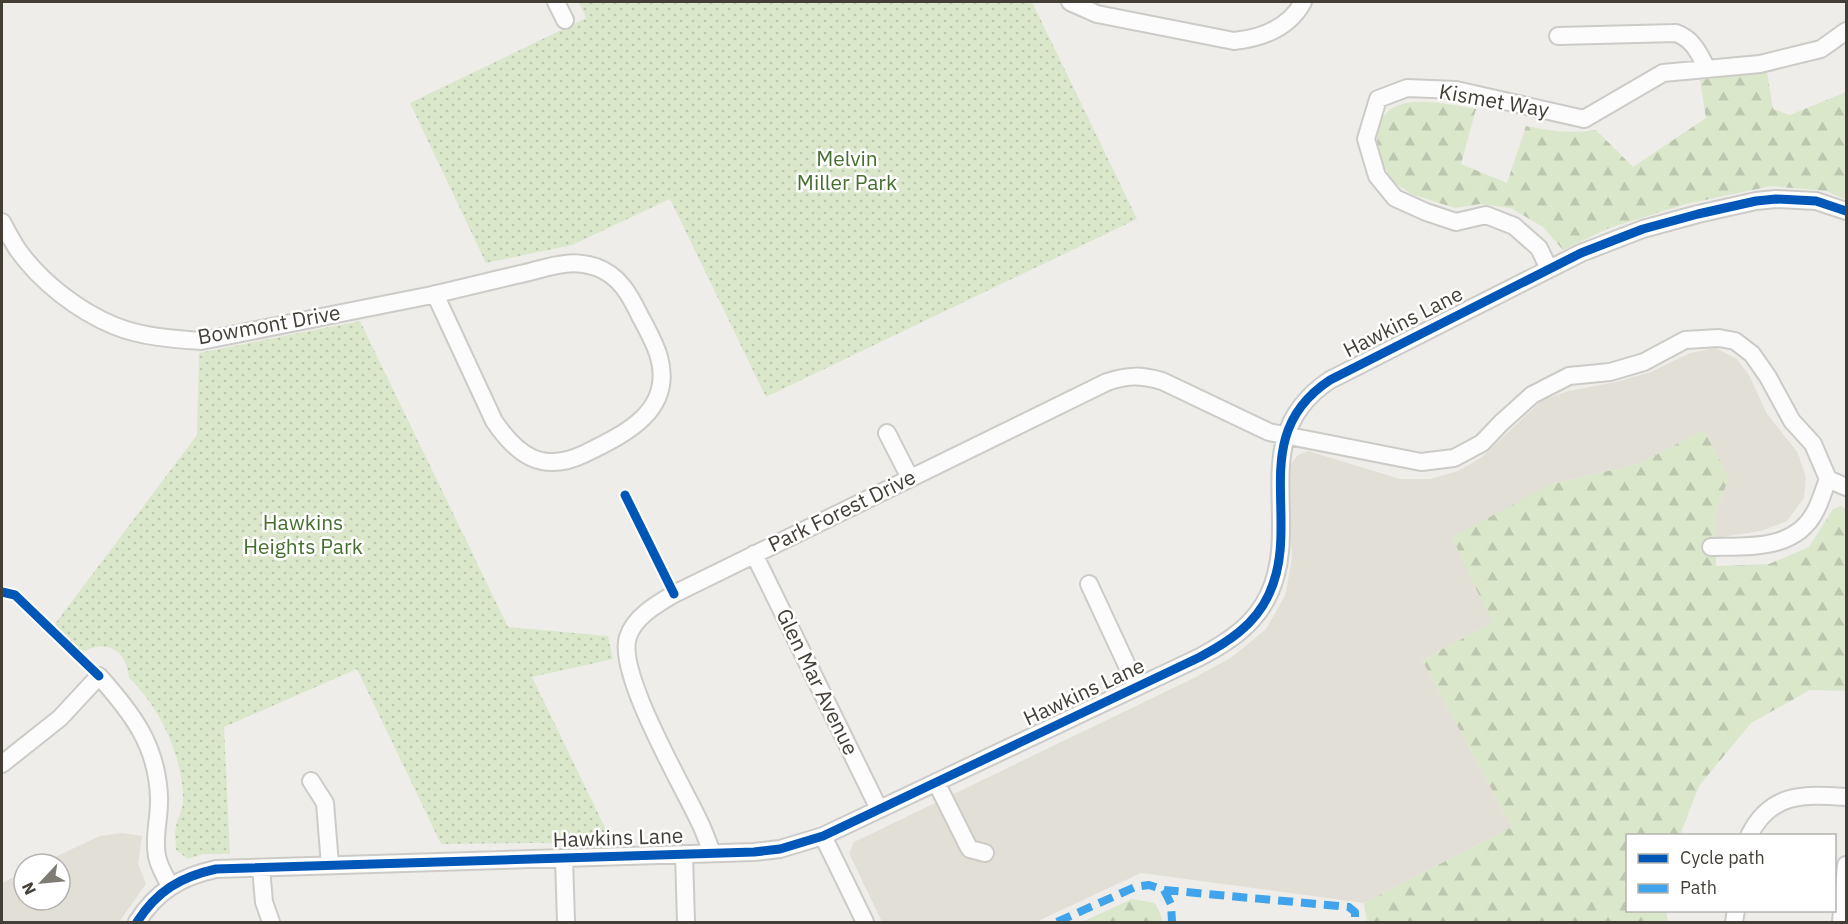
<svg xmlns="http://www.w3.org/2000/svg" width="1848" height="924" font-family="'IBM Plex Sans',sans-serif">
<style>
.residential{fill:#e2dfd7}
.forest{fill:url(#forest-firs)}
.park{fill:url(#park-dots)}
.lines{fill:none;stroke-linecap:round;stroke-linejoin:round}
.minor-casing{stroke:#cccbc7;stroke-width:20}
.minor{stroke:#fcfcfc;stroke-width:16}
.quiet{stroke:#3fa4eb;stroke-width:8;stroke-dasharray:15 8;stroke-linecap:butt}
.cycleway-casing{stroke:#fff;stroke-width:13}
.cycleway{stroke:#0057b8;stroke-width:9}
.labels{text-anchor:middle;stroke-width:5;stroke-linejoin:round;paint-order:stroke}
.street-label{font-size:21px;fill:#433f36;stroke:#fff}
.park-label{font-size:21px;fill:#466f2f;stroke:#fff}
</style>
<defs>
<pattern id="forest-firs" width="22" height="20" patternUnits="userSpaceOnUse" patternTransform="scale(1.5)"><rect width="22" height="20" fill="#dbe7cb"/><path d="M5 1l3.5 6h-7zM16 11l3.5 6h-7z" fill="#bdc7af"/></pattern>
<pattern id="park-dots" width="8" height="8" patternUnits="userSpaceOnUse" patternTransform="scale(1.5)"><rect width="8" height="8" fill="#dbe7cb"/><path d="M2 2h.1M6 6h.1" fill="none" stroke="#bdc7af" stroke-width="1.8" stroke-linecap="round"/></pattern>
</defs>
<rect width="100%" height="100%" fill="#eeede9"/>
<path class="residential" d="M1716 348 1737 359 1749 375 1767 414 1798 453 1806 478 1804 498 1787 521 1761 531 1716 538V511L1729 478 1704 430 1638 464 1552 484 1492 623 1422 660 1512 827 1364 903 1141 873 1036 922H882L849 853 854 842 1194 678 1232 657 1266 629 1285 596 1292 559 1288 483 1290 465 1298 455 1308 451 1400 479H1430L1458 471 1482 457 1541 401 1568 391 1616 382 1651 372 1690 353Z
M122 833 142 836 138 864 146 884 119 922H2V883L24 872V900H60V864H40L89 841 100 836Z"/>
<path class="forest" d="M1767 72 1773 109 1790 115 1846 92V200L1827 191 1771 186 1686 204 1609 228 1563 250 1543 227 1511 208 1480 204 1455 208 1411 194 1391 180 1377 151 1378 123C1382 119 1386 112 1391 109 1413 95 1452 105 1476 109L1461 164 1507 183 1526 126C1551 131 1571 134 1596 130L1633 167 1706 118 1700 80Z
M1704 430 1729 478 1716 511V566L1769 564 1809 547 1833 509 1841 506 1846 509V691L1810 690 1751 723 1699 786 1680 835 1628 836V910L1666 911 1668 922H1367L1364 903 1512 827 1422 660 1492 623 1452 537 1552 484 1638 464Z
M1132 899 1155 903 1162 918 1161 922H1082Z"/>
<path class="park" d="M579 2H1032L1137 219 766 397 670 199 572 245 486 263 410 103 586 18Z
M360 321 508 627 608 636 613 659 532 677 612 842 441 844 357 669 224 727 230 854H203L188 859 176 850C176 842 174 833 176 826 178 817 183 810 183 799 183 757 160 707 129 678 126 650 108 639 82 652L55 624 197 435 199 353Z"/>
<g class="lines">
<defs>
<path id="minor" d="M556 2 565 20
M1070 2 1097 14 1234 41C1262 38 1289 28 1303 2
M1558 36 1676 33C1693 39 1699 53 1707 69
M2 222C7 231 12 241 18 250 41 282 78 311 115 326 142 337 173 339 201 341 278 325 355 311 432 295 463 288 494 280 525 273 538 270 552 265 565 264 575 262 586 264 596 267 619 275 630 295 640 316 647 329 655 343 659 357 674 411 625 434 584 454 542 474 517 455 494 421L435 294
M1549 269 1539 248 1514 226 1486 215 1456 222 1426 212 1395 198 1377 176 1366 139 1378 99 1407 88 1456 90 1584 119 1663 73 1760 64 1821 49 1846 31
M887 433 910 478
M1828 479 1846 487
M754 554 879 809
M1089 584 1137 687
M2 764 60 718 99 676C132 713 157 745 159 797 160 817 153 837 157 856 159 867 165 876 170 886
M311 781 325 803 330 865
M936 782 968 846 970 849 985 853
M823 836 865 922
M1749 836C1770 792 1805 794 1846 797
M712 853C708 843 705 833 700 823 683 786 616 673 628 637 634 617 657 604 674 594L1107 382C1129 375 1140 375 1162 381L1269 432 1421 462 1454 458 1482 443 1501 423 1532 395 1569 376 1610 372 1644 362 1685 340 1719 338 1735 341 1752 354 1768 377 1792 421 1813 444 1828 479C1824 489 1821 500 1816 510 1796 551 1749 546 1711 547
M684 854 686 922
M564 858 566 922
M261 868 264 902 271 922
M137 922C157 891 180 877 216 869L754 852 780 849 823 836 1200 657C1228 642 1255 625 1269 594 1303 521 1245 436 1330 380L1581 253 1643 229 1698 214 1756 201 1776 199 1816 201 1846 211
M1734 922 1736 910
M1841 922 1846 865"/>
</defs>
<use href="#minor" class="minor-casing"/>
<use href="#minor" class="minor"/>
<path class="quiet" d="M1164 890 1171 904 1172 922
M1057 922 1135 887 1149 885 1164 890 1349 907 1355 912V922"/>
<defs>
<path id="cycleway" d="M625 495 674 594
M2 592 15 595 99 676
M137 922C157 891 180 877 216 869L754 852 780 849 823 836 1200 657C1228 642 1255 625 1269 594 1303 521 1245 436 1330 380L1581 253 1643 229 1698 214 1756 201 1776 199 1816 201 1846 211"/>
</defs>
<use href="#cycleway" class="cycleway-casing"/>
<use href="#cycleway" class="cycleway"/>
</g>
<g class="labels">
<g class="street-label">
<text transform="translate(1494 101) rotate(10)" y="7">Kismet Way</text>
<text transform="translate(1403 322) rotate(-27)" y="7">Hawkins Lane</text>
<text transform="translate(269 325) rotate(-10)" y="7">Bowmont Drive</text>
<text transform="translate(842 511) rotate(-26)" y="7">Park Forest Drive</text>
<text transform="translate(817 682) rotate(64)" y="7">Glen Mar Avenue</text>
<text transform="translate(1084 692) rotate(-25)" y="7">Hawkins Lane</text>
<text transform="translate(618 838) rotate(-2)" y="7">Hawkins Lane</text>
</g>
<g class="park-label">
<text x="847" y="166">Melvin<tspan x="847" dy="24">Miller Park</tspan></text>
<text x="303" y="530">Hawkins<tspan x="303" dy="24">Heights Park</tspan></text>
</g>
</g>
<rect width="1848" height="924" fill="none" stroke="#433f36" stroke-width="6"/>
<rect x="1626" y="834" width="210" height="78" fill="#ffffff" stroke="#b4b2af" stroke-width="1.5"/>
<rect x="1638" y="854" width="30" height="9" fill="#0057b8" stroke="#b4b2af" stroke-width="1.5"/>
<text x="1680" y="864" font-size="18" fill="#433f36">Cycle path</text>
<rect x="1638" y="884" width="30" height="9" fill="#3fa4eb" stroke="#b4b2af" stroke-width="1.5"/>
<text x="1680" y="894" font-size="18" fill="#433f36">Path</text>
<g transform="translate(42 882) rotate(244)"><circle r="28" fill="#ffffff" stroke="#b4b2af" stroke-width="1.5"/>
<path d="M0-4.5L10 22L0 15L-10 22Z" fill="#7f7c75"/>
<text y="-9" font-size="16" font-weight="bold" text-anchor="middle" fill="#433f36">N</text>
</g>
</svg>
